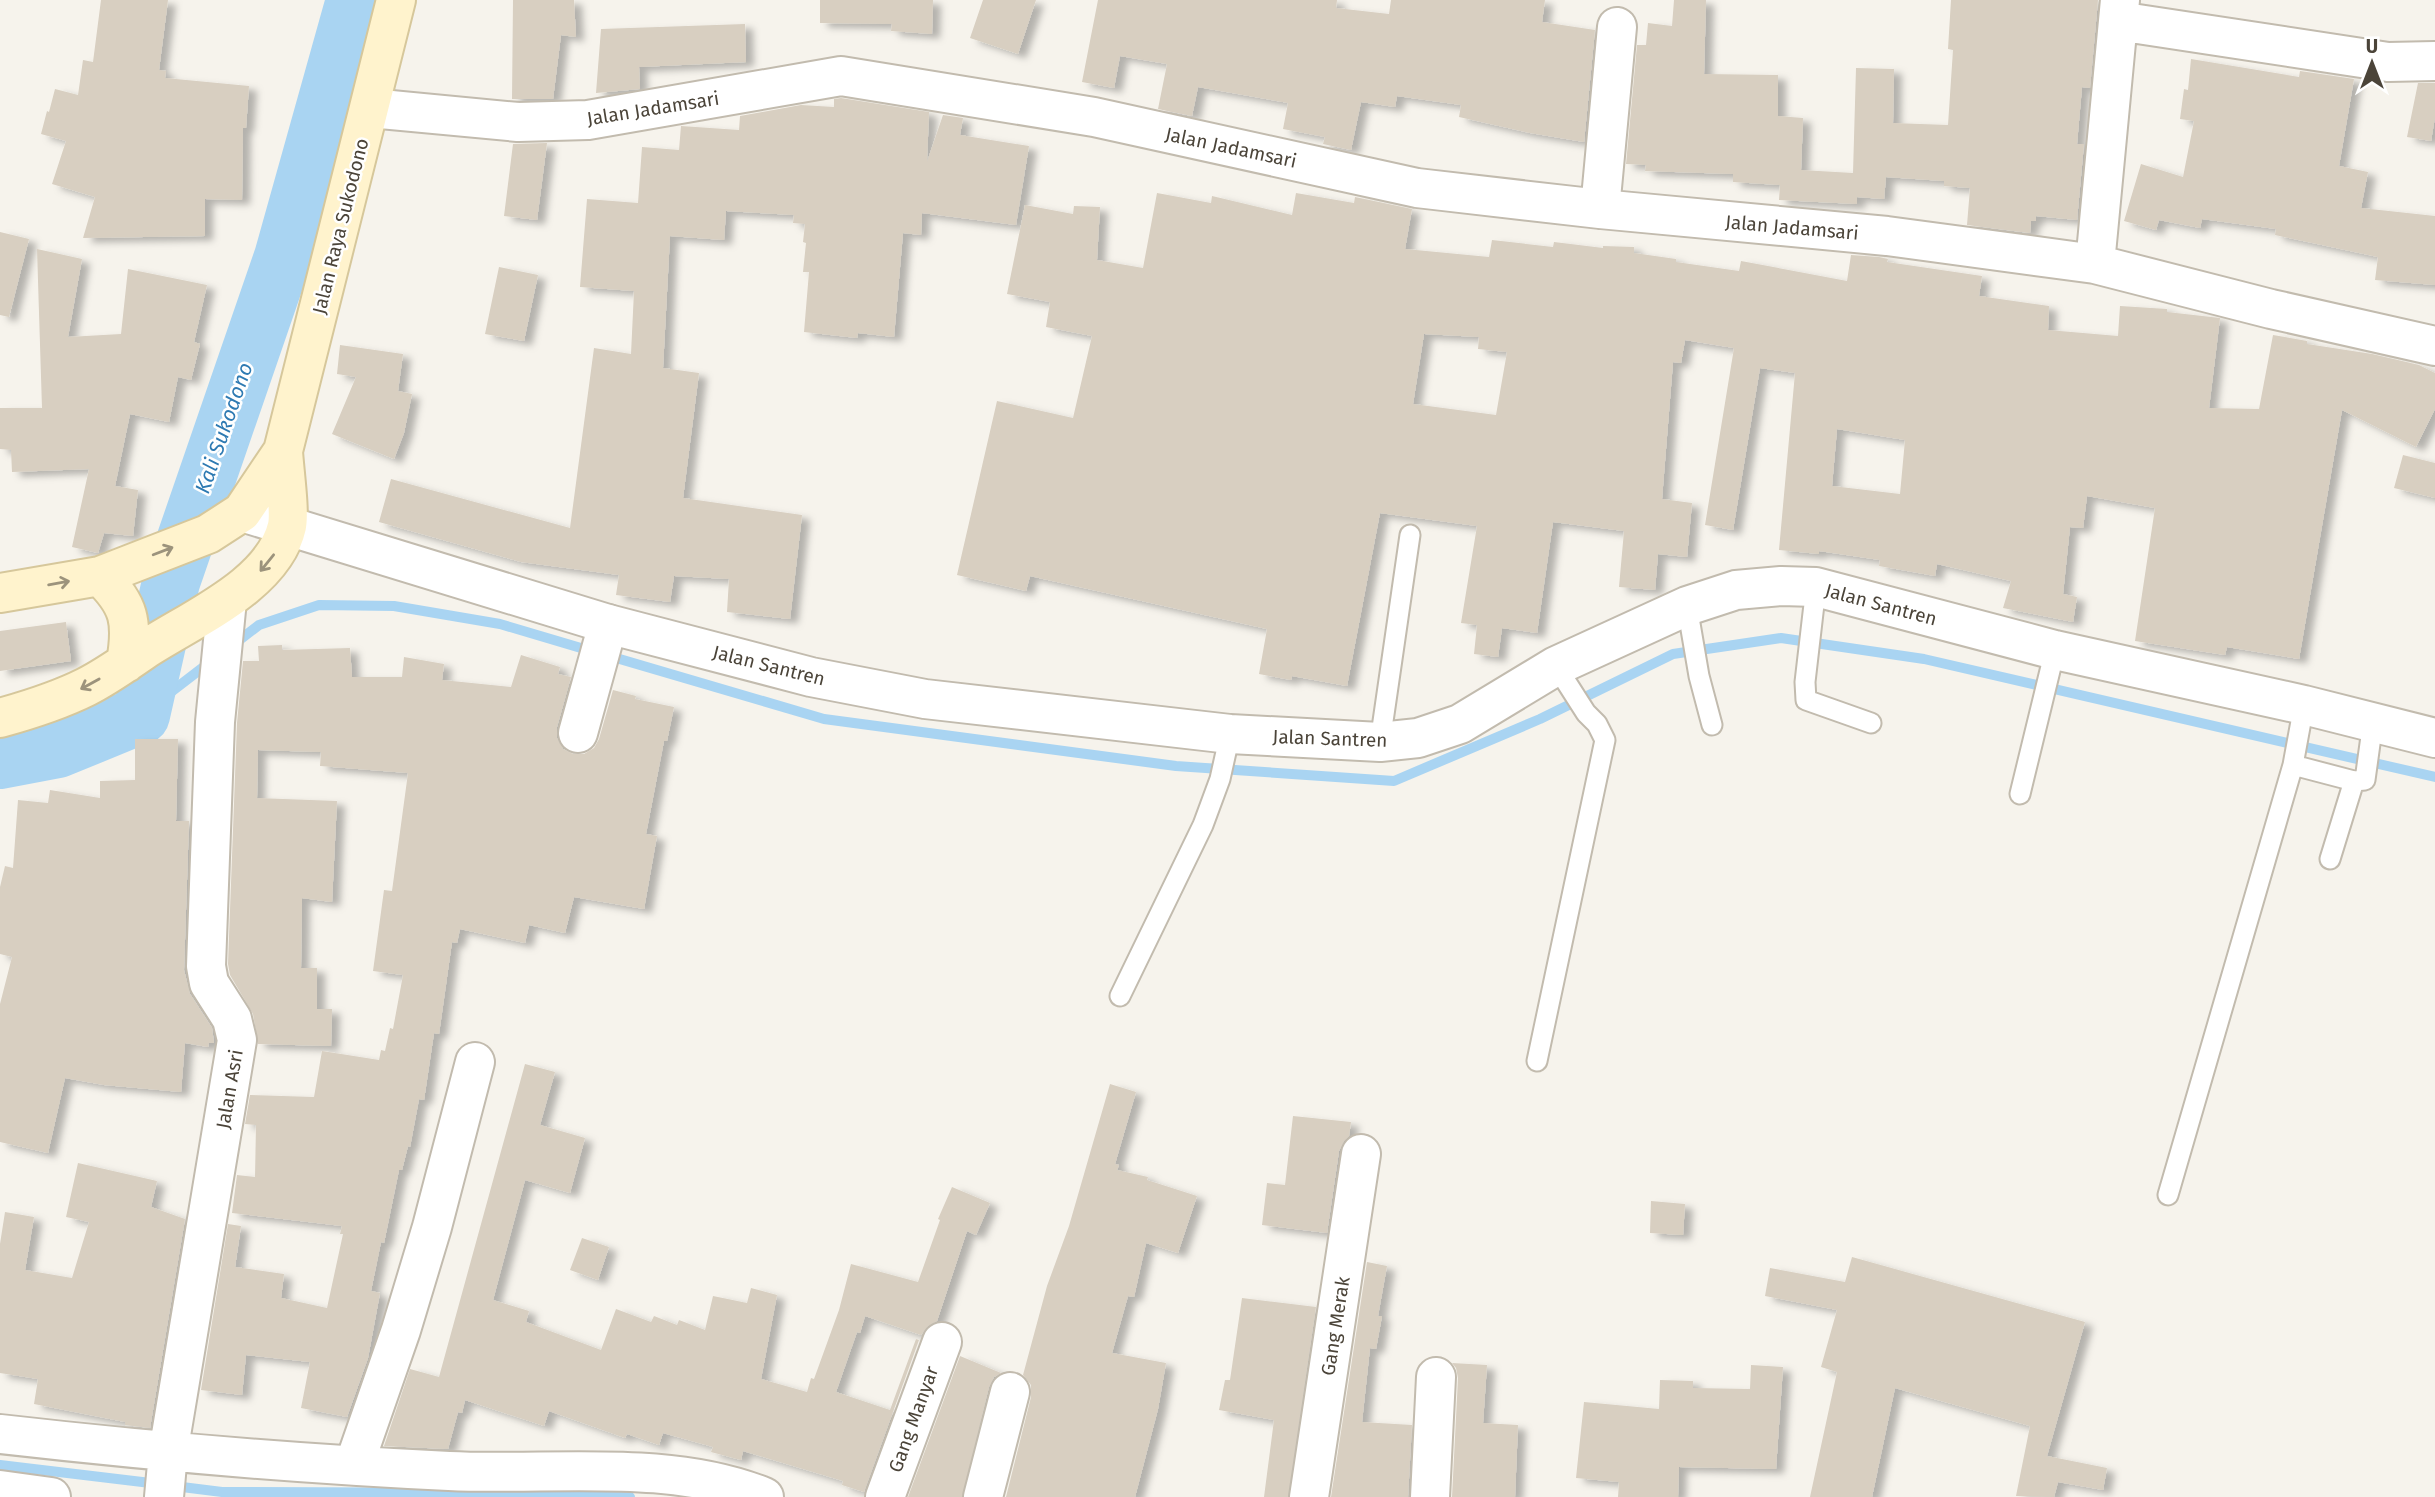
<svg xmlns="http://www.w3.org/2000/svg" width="2435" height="1497" font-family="'Fira Sans',sans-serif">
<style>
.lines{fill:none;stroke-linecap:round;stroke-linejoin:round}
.stream{stroke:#a9d4f2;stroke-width:10}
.river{stroke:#a9d4f2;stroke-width:58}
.building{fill:#d8cfc1;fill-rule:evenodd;filter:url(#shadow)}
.service-casing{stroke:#c2bbae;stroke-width:23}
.minor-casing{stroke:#c2bbae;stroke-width:42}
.tertiary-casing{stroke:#c2bbae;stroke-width:42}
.secondary-casing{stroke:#d6c79b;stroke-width:42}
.service{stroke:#fff;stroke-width:19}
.minor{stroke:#fff;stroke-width:38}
.tertiary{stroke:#fff;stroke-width:38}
.secondary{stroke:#fff3cd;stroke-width:38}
.oneway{stroke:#9c937c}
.labels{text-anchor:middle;stroke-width:5;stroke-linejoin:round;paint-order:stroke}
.street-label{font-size:19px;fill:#4b4439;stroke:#fff}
.water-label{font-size:21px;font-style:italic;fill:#2e7ab2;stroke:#fff}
</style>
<defs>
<filter id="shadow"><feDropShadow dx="8" dy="4.5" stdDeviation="3.5" flood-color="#0004"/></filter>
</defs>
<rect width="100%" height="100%" fill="#f6f3ec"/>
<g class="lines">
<path class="stream" d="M233 645 259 625 319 605 394 606 500 624 591 651
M606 655 824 719 1176 766 1394 781 1540 719 1673 654 1781 638 1924 659 2435 777
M141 715 210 662
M0 1465 159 1484
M174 1486 222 1492 550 1493 630 1497"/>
<path class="river" d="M0 760 58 749 141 715 171 582 283 257 355 0"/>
</g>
<path class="building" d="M101 0H168L159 70 166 71 165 78 249 86 246 128H243L242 200 205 199V236L83 238 95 197 52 184 66 141 41 134 47 111 49 112 55 89 78 95 83 60 93 62Z
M513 0H574L576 37 561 35 553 99H512Z
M820 0H933L932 34 891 31 892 24 820 23Z
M983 0H1036L1018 54 970 38Z
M1098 0H1337L1336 8 1389 14 1391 0H1545L1542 22 1595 30 1584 142 1530 133 1459 117 1461 105 1397 96 1395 107 1361 102 1351 150 1323 144 1325 137 1283 129 1288 103 1198 87 1192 116 1158 109 1167 64 1120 56 1114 88 1082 82Z
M1674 0H1706L1704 74 1778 75V116L1803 118 1801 170 1853 173 1856 68 1894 69 1893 123 1948 125 1953 50 1948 49 1951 0H2098L2090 88 2082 87 2077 144H2084L2077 220 2036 216V221H2031L2030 233 1967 225 1970 188 1944 186V181L1886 177 1884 199 1857 197V204L1779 200 1780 185 1733 182V174L1645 171 1646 165 1626 164 1637 45H1646L1648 23 1672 26Z
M745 24 746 62 639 67 640 89 596 93 601 29Z
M2191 59 2299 77 2300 71 2354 79 2339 166 2368 172 2361 208 2435 216V285L2375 280 2378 257 2275 235 2276 229 2202 219 2200 228 2159 220 2156 230 2124 221 2141 164 2183 177 2194 121 2180 119 2184 89 2188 90Z
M2418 83H2435V117L2431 141 2407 137Z
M841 98 929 112 927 162 943 115 963 118 960 135 1029 146 1016 225 922 213 921 235 903 233 894 337 858 333 857 338 804 332 809 272H803L806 243 803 242 805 224 793 223 794 215 726 211 724 240 670 236 663 368 699 373 683 498 802 515 790 619 727 612 729 579 674 576 670 602 616 595 619 575 521 562 379 522 391 479 570 528 594 348 631 354 634 291 580 287 587 199 638 203 642 147 679 150 681 126 739 130 740 116 801 105 834 107V99Z
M547 143 537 220 504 216 513 144Z
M1157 193 1211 203 1212 196 1292 215 1296 193 1354 203 1355 197 1412 209 1405 249 1489 257 1492 240 1553 247 1554 242 1603 248V246L1634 247V253L1676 259V262L1739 271 1741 261 1847 281 1851 255 1879 257 1888 259 1887 262 1982 276 1979 296 2049 306 2048 330 2118 336 2120 306 2167 309V312L2220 318 2209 408 2259 409 2273 335 2307 341V344L2372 354 2419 365 2435 373V409L2416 447 2342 410 2299 659 2227 647 2225 655 2135 641 2155 508 2087 496 2083 528 2070 527 2063 594 2077 597 2073 622 2003 608 2011 581 1937 564 1935 576 1879 566 1880 560 1819 551V554L1779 550 1795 373 1760 368 1733 530 1705 525 1734 348 1685 340 1681 363 1673 362 1662 499 1692 503 1687 557 1658 554 1655 590 1619 587 1624 531 1553 522 1537 633 1502 628 1498 657 1474 654 1477 625 1461 623 1477 526 1380 513 1347 686 1292 676 1291 680 1259 674 1267 629 1030 576 1026 591 957 575 997 401 1073 418 1092 336 1046 327 1050 302 1007 294 1025 205 1073 214 1074 206 1100 207 1097 260 1143 268ZM1424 334 1479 337 1478 349 1507 352 1496 415 1413 404ZM1837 429 1905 440 1900 494 1832 486Z
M0 232 29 239 9 317 0 315Z
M37 249 82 259 68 337 121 334 128 269 207 285 194 342 200 344 191 380 178 377 169 422 130 414 115 486 138 490 133 536 104 533 98 553 72 547 89 469 12 472 11 450 0 449V408H42Z
M499 267 538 275 524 341 485 334Z
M340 345 403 354 398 391 412 394 404 433 394 459 332 434 356 377 337 374Z
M2403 455 2435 463V498L2394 488Z
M66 622 71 661 0 671V631Z
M282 645V650L350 648 352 677H402L404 657 444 664 442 680 511 687 521 655 560 667 558 674 571 677 557 727V738L563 749 573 754H584L594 748 599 739 613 690 636 696 635 699 674 707 667 741H664L646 834 657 836 644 909 574 897 565 933 529 925 525 943 460 929 457 943 452 942 439 1034 434 1033 424 1100 419 1099 410 1147 408 1146 402 1170H399L384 1243 381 1242 371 1291 380 1293 368 1358 347 1417 301 1408 310 1362 246 1355 242 1395 201 1390 228 1224 241 1226 235 1267 284 1274 281 1298 327 1308 343 1234H340L342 1226 232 1213 237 1175 255 1177 256 1125 245 1124 250 1095 314 1097 322 1051 379 1060 381 1050 385 1051 390 1028 393 1029 403 975 373 971 384 890 392 891 408 773 320 766 321 752 258 750 257 798 337 801 332 902 302 898 301 968H317V1009H332L331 1046 258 1044 253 1014 230 975 228 964 237 723 243 661H259L258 646Z
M135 739H178L176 821H189L184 970 190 994 212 1028 214 1043H209L208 1047 185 1043 181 1092 104 1085 65 1078 48 1153 0 1142V1004L12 957 0 954V887L5 866 13 868 18 800 48 803 50 790 100 798V781L135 780Z
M525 1064 555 1072 540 1125 585 1138 570 1193 525 1180 493 1300 529 1311 526 1322 601 1350 616 1309 651 1322 654 1316 677 1325 679 1320 705 1330 713 1296 747 1303 751 1288 777 1295 761 1379 807 1392 811 1378 814 1379 839 1310 851 1264 918 1282 940 1220 938 1219 952 1187 990 1203 976 1235 967 1231 937 1321 928 1326 921 1335 865 1316 860 1333 857 1332 836 1392 890 1410 916 1339 919 1340 864 1492 842 1485 843 1481 743 1451 741 1460 711 1452 713 1447 663 1433 659 1445 627 1434 625 1438 549 1411 544 1426 465 1400 462 1413 458 1412 448 1449 384 1446 410 1369 439 1377Z
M1110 1084 1136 1092 1115 1164 1119 1165 1117 1170 1148 1177 1147 1180 1197 1196 1178 1253 1146 1243 1134 1297 1128 1296 1112 1353 1166 1363 1158 1409 1135 1497H1006L1031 1397V1385L1023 1375 1047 1286 1069 1226Z
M1293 1116 1351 1122 1349 1136 1344 1141 1339 1151 1327 1233 1262 1225 1267 1183 1285 1185Z
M78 1163 157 1181 151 1207 185 1219 150 1428 125 1425V1422L34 1404 38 1379 0 1373V1244L5 1212 34 1217 25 1270 72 1278 89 1222 66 1217Z
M1651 1201 1685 1204 1683 1235 1650 1233Z
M582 1238 609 1247 598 1280 570 1270Z
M1852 1257 2085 1322 2047 1456 2107 1468 2103 1490 2058 1482 2054 1497 2016 1496 2030 1426 1895 1388 1872 1497H1810L1837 1372 1821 1367 1837 1310 1765 1296 1770 1268 1845 1282Z
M1367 1262 1387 1266 1378 1316H1382L1376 1349 1370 1348 1362 1422 1412 1425 1408 1497H1331Z
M1242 1298 1316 1307 1288 1497H1264L1274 1420 1219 1410 1225 1380H1230Z
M960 1356 1001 1373 994 1377 989 1387 962 1497H908Z
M1452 1363 1487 1365 1483 1423 1518 1425 1515 1497H1452L1458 1378 1456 1368Z
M1751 1365 1783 1367 1776 1469 1679 1467 1678 1497H1618L1619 1482 1576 1478 1584 1402 1659 1409 1660 1380 1693 1381V1388L1750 1389Z"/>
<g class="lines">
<defs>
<path id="service" d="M1816 587 1805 682 1806 700 1871 723
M1687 606 1699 676 1712 725
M1380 742 1410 535
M2293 765 2354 781 2365 780 2373 722
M2020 794 2055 650
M2330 859 2354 781
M1120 996 1203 825 1220 779 1230 734
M1537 1061 1605 740 1597 724 1586 713 1556 666
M2168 1195 2293 765 2304 705"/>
<path id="minor" d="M2118 21 2388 62 2435 61
M370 108 518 122 588 120 841 76 1094 117 1417 188 1600 209 1887 236 2095 264 2271 309 2435 346
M1600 209 1617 27
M2095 264 2120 0
M578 733 608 624
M0 1434C149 1451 299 1464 449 1471 551 1476 668 1458 764 1497
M354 1465 401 1330 432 1227 475 1062
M0 1490 51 1497
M164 1497 168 1453 237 1040 232 1019 209 983 206 966 215 722 227 600
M885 1497 942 1342
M983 1497 1010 1392
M1309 1497 1361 1154
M1430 1497 1436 1377"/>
<path id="tertiary" d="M242 512 608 624 811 677 925 699 1230 734 1380 742 1418 738 1460 724 1556 666 1687 606 1736 590 1781 586 1816 587 2055 650 2304 705 2435 738"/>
<path id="secondary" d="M100 576C130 605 133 622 126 663
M0 593 100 576 208 534 242 512 283 451
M0 718C29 710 58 701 86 687 108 676 128 661 149 647 194 618 274 584 287 526 290 511 284 469 283 451L396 0"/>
</defs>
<use href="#service" class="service-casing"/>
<use href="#minor" class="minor-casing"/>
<use href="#tertiary" class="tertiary-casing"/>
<use href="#secondary" class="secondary-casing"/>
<use href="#service" class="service"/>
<use href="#minor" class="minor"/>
<use href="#tertiary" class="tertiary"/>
<use href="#secondary" class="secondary"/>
</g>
<defs><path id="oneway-shaft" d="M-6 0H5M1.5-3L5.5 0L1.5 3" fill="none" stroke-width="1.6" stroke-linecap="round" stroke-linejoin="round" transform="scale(1.75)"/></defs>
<g class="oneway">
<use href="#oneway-shaft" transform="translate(163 551) rotate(-21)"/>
<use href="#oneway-shaft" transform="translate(267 563) rotate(129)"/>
<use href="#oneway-shaft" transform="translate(59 583) rotate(-10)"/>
<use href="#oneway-shaft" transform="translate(90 684) rotate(151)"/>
</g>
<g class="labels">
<g class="street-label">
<text transform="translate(653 108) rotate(-9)" y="7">Jalan Jadamsari</text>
<text transform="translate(1231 147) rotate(12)" y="7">Jalan Jadamsari</text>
<text transform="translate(340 226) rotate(-76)" y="7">Jalan Raya Sukodono</text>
<text transform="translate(1792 227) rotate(5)" y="7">Jalan Jadamsari</text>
<text transform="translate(1881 604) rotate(15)" y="7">Jalan Santren</text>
<text transform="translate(769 665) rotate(14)" y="7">Jalan Santren</text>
<text transform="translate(1330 738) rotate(2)" y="7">Jalan Santren</text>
<text transform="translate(229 1089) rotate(-80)" y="7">Jalan Asri</text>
<text transform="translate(1335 1326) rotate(-81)" y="7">Gang Merak</text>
<text transform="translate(913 1419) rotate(-70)" y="7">Gang Manyar</text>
</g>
<g class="water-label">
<text transform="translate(224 428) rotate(-71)" y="7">Kali Sukodono</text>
</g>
</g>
<g transform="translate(2372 63)" stroke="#ffffff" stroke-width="5" paint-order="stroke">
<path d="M0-5L12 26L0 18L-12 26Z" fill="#4b4439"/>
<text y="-10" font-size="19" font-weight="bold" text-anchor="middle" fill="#4b4439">U</text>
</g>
</svg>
